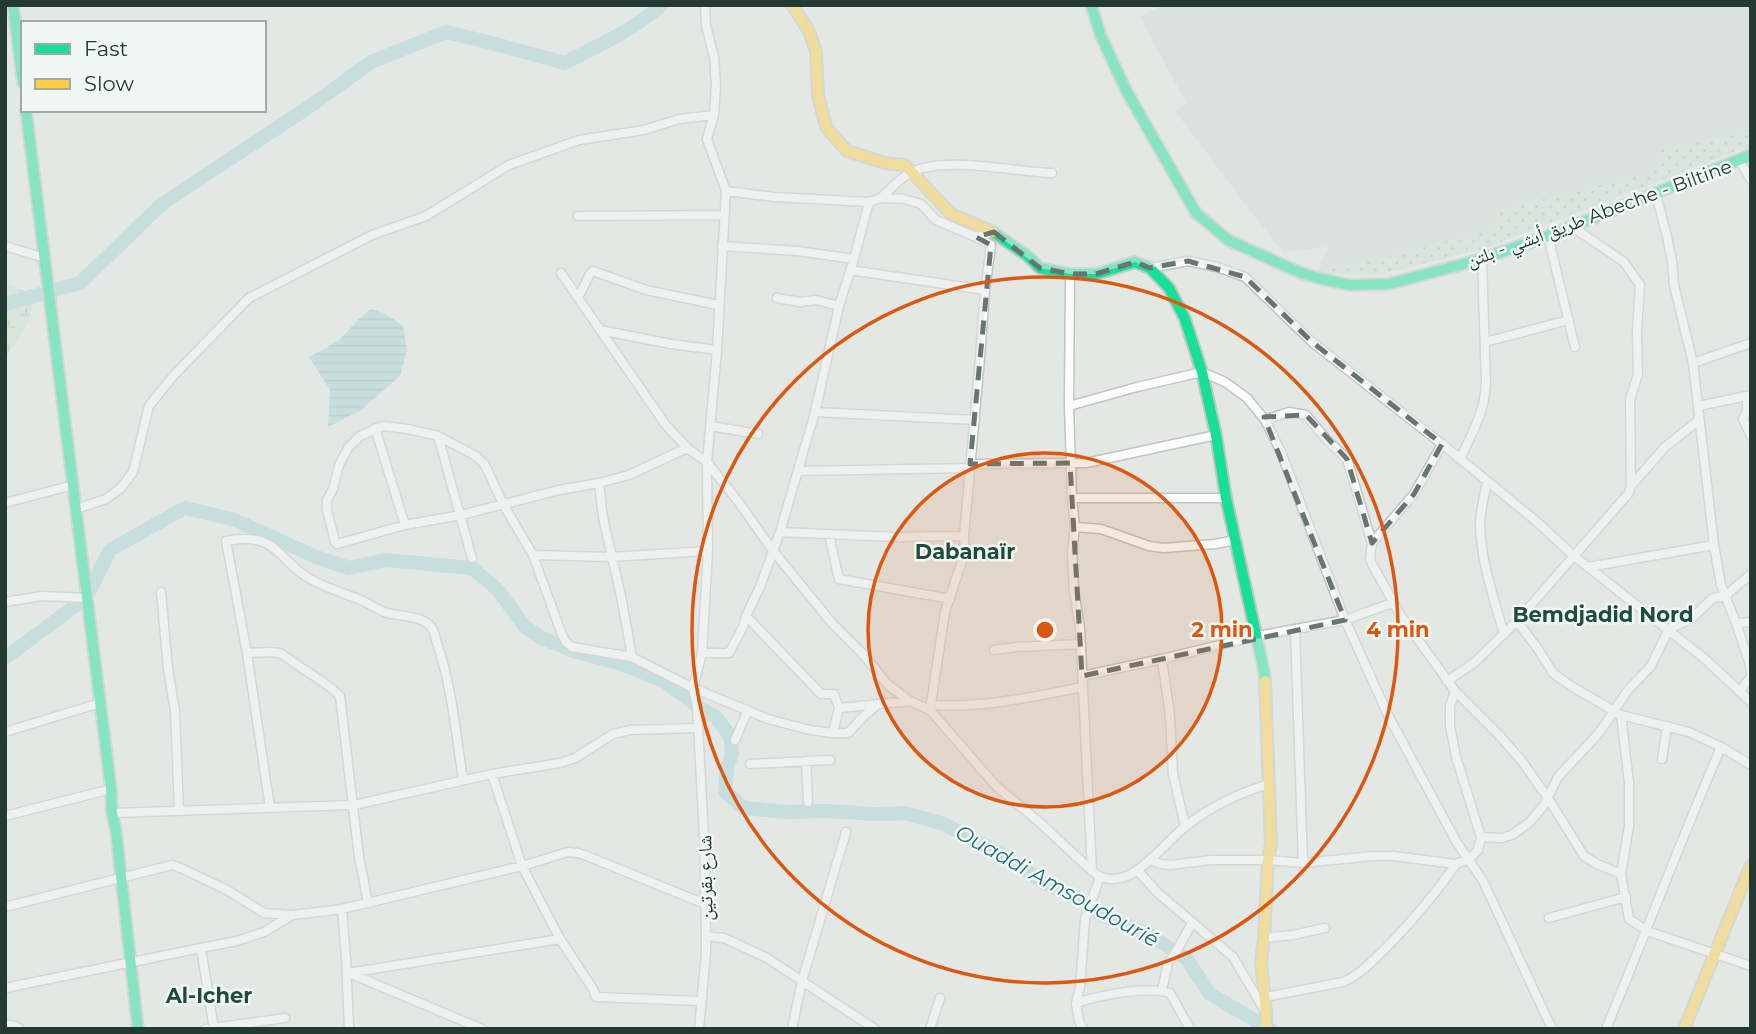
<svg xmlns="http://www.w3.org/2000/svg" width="1756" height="1034" font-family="Montserrat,'Noto Naskh Arabic',sans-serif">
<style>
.built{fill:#d1d9d5}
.grass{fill:url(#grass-dots)}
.wetland{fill:url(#wetland-marsh)}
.water{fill:url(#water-rules)}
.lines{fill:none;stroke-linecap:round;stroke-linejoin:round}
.river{stroke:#a5d2d5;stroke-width:14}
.street-casing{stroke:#c0c5c2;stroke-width:11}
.fast-casing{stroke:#bfc6c3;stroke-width:14}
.slow-casing{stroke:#bfc6c3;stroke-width:14}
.street{stroke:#fbfcfb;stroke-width:8}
.fast{stroke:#16e098;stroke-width:10}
.slow{stroke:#ffcf43;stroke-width:10}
.marked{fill:none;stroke:#667771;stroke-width:5;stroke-dasharray:14 9;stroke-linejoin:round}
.ring{fill:none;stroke:#de570e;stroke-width:3.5}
.labels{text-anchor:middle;stroke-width:5;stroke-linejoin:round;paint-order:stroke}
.street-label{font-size:19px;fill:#223a32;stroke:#f1f7f4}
.neighbourhood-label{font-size:21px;font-weight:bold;fill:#1e4c3e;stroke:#f1f7f4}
.water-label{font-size:21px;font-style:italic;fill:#1e6b74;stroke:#f1f7f4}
.centre{fill:#de570e;stroke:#f1f7f4;stroke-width:3.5}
.ring-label{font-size:21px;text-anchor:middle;font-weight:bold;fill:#de570e;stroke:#f1f7f4;stroke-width:5;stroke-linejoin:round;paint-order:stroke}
</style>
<defs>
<pattern id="grass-dots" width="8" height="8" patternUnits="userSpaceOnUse" patternTransform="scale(1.75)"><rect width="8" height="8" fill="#cce1d1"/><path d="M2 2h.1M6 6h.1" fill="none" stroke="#afc2b4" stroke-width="1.8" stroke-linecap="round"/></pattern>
<pattern id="wetland-marsh" width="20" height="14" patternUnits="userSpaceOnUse" patternTransform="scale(1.75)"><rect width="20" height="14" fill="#cce1d1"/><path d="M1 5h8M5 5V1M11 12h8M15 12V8" fill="none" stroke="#afc2b4"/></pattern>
<pattern id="water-rules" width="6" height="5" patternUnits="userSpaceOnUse" patternTransform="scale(1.75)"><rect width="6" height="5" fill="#a5d2d5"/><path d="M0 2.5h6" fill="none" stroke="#8eb5b7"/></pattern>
</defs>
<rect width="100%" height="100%" fill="#e3e8e5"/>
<path class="built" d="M1163 5H1751V132L1660 150 1661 170 1496 211V229L1317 273 1328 247 1283 252 1252 213 1175 111 1186 103 1140 17Z"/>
<path class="grass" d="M1751 132V148L1735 152 1486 248 1378 275 1317 273 1496 229 1495 211 1660 170 1659 150Z"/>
<path class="wetland" d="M5 282 35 296 28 323 5 358Z"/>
<path class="water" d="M371 309 386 314 403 326 407 350 400 376 361 410 328 427 330 390 309 357 338 341 360 318Z"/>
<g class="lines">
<path class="river" d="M5 304 80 283 162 204 312 105 371 62 446 32 488 42 565 63C597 46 634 30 661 5
M5 658 86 598 110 550 185 508 235 520 316 557 349 568 385 560 472 568 498 590 525 627 542 638 576 652 619 663 664 681 697 706 716 717 730 736 732 754 727 768 725 791 744 808 787 812 828 811 875 814 905 813 944 824 1004 856 1045 883 1090 905 1103 916 1147 933 1187 959 1210 994 1270 1029"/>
<defs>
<path id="street" d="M1739 160 1751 180
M1656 194 1667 237 1672 261 1674 285 1693 363 1714 545 1721 585 1736 623 1750 665 1751 676
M881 198C890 189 899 179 910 173 944 155 1014 172 1052 173
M869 202 881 198 904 199 921 204 936 220 976 237
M578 216 724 215
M1571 226 1624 262 1640 285 1637 330 1638 374 1630 400 1631 486
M994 232 976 237 991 245 985 290 980 358 964 536 965 552 945 612 930 710 996 786 1037 820 1092 871
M1548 236 1575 347
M5 246 45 258
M722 246 798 251 854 259
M1150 268 1188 261 1217 267 1245 277 1312 342 1442 444 1536 521 1574 556 1705 659 1751 702
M850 270 985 290
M561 273 665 424 687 448 707 462 740 504 774 552 831 622 862 653 888 685 910 701 930 710
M1070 274 1069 406 1072 498 1075 527 1072 551 1074 591 1080 628 1092 871C1126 900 1162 844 1186 826 1210 807 1239 793 1269 784
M578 298 590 274 593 271 646 290 718 305
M777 298 800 302 816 300 839 306
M600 330 671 344 717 350
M1485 342 1569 320
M1693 363 1751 343
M1750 395 1747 396V411L1743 419 1751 436
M1069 406 1137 387 1202 372 1225 382 1247 398 1265 420 1281 452 1345 620 1389 717 1456 841 1483 881 1552 1029
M1698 406 1747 396
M815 412 975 420
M1265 420 1289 412 1306 415 1328 441 1347 459 1372 543
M711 426 758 434
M375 428 405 525
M438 436 472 558
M687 448 629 475 599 483 559 490 461 515 405 525 337 544 335 542 327 510V500L333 489 339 465 348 448 360 436 383 426 408 429 438 436 476 456 485 465 503 504 533 555 562 635 566 642 572 647 632 657 693 688 768 719 810 730 833 733 839 708
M1460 459C1473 431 1484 414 1486 383L1482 259
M970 464 1086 463 1216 435
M799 471 970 468
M1487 481C1485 495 1480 511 1480 525 1481 562 1494 599 1504 634
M599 483 603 518 621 596 632 657
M1072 498H1226
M5 503 73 485
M76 509 106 499 121 488 133 472 149 406 174 375 249 298 372 235 426 216 509 165 579 140 644 130 679 119 714 115
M1075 527 1101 529 1149 546 1163 548 1215 544 1236 540
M780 532 894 537 964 536
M829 535 839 579 950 599
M533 555 611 557 708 551
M1588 567 1714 545
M161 592 168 669 175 711 179 810
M5 602 42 596 86 598
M746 616 821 694H834L839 708 910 701
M1517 621 1538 649 1553 673 1571 686 1621 715 1689 732 1721 747 1751 765
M1736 623 1751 622
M1295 630 1303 863
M994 650 1017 647 1081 644
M247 653 269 652 280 653 330 687 340 696 359 857 368 903
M702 653H729L743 627 746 616 760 587 780 532 815 412 839 306 854 259 869 202 774 197 726 191
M1162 659 1170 716 1173 774 1185 826
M1082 676 1162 659 1257 636 1345 620 1392 603
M1447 681 1474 663 1517 621 1629 493 1631 486 1665 447 1699 420
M1455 691 1498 734 1521 760 1548 798 1584 856 1597 864 1621 874 1629 919 1647 931 1751 966
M1739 692 1751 677
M931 705C982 708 1032 697 1083 687
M1621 715 1629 783V826L1621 874
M5 732 100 703
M833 733H848L864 716 878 704
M735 740 748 710
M1662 759 1667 726
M806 761 808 802
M750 764 830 760
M492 774 522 866 560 939 593 989 596 997 701 1001
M270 808 247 653 226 541C282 530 277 565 318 583 333 590 348 595 363 601 371 605 379 610 387 613 401 617 423 615 432 628 434 632 436 639 437 643 452 687 456 735 463 780
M112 813 354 805 492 774 560 763 575 758 613 734 630 730 698 728
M5 816 111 789
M1481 837 1501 838 1512 835 1530 822 1544 805 1558 777 1599 733 1628 690 1651 666 1669 629 1691 619 1713 598 1725 596 1751 574
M1151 860 1160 864 1171 865 1211 860H1268L1303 863 1373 856H1393L1456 864 1469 859 1478 850 1481 837 1456 757 1450 726V706L1455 691 1401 616 1372 564 1370 558 1372 543 1414 494 1442 444
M1137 870 1158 893 1233 957 1265 1011
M5 907 172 865 183 869 227 890 264 913 292 915 342 909 522 866 568 852 578 853 587 856 705 904
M342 909 346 959
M1549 918 1626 897
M706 936 724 938 767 958 875 1029
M1264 938 1293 935 1325 928
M201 948 237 941 264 932 292 915
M346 956 349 1029
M348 973 560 939
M349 973 482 1029
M5 988 201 948 214 1029
M1162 990 1168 963 1176 952 1192 923
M1265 997 1343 982C1360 975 1373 960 1386 948 1412 921 1435 895 1456 864
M1076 1003C1100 995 1146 986 1170 993L1190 1029
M5 1025H13L20 1029
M205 1029 285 1018
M699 1029 706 953V936L704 837 697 706 693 688 702 653 708 551 707 462 717 350 726 191 707 139 714 115 716 85 714 57 706 26 705 5
M792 1029 802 981 846 832
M930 1029 940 998
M1083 1029 1079 1021 1076 1003 1080 987 1085 919 1100 877
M1606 1029C1645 935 1681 840 1721 747"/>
<path id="fast" d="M13 5 23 83
M1091 5 1101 36 1126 90 1196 213 1228 240 1301 273 1322 279 1350 285 1389 284 1482 259 1548 236 1751 155
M26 110 111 789 112 813 116 831 138 1029
M993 232 1028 256 1040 268 1070 274H1096L1135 262 1150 268 1169 288 1185 319 1202 372 1216 435 1226 498 1264 671 1265 681"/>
<path id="slow" d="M792 5 809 31 816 52 818 95 826 127 847 151 885 163 905 165 951 214 993 232
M1265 681 1271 844 1268 860 1264 938 1261 962 1266 1012V1029
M1684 1029 1751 865"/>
</defs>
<use href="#street" class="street-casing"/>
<use href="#fast" class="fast-casing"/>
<use href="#slow" class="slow-casing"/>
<use href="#street" class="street"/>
<use href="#fast" class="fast"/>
<use href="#slow" class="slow"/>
</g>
<path d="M0 0H1756V1034H0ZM994 232 1040 268 1070 274H1096L1135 262 1150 268 1188 261 1245 277 1312 342 1442 444 1414 494 1372 543 1347 459 1306 415 1264 417 1345 620 1082 676 1070 463 970 464 991 245 976 237Z" fill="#e3e8e5" fill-opacity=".55" fill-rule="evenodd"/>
<path class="marked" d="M994 232 1040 268 1070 274H1096L1135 262 1150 268 1188 261 1245 277 1312 342 1442 444 1414 494 1372 543 1347 459 1306 415 1264 417 1345 620 1082 676 1070 463 970 464 991 245 976 237Z"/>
<circle cx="1045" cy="630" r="177" fill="#de570e" fill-opacity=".12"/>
<g class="ring">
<circle cx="1045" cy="630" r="177"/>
<circle cx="1045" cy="630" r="353"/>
</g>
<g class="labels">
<g class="street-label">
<text transform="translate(1599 213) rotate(-20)" y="7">طريق أبشي - بلتن Abeche - Biltine</text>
<text transform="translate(705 878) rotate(-91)" y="7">شارع بقرتين</text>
</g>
<g class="neighbourhood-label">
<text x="965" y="559">Dabanaïr</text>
<text x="1603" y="622">Bemdjadid Nord</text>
<text x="209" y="1003">Al-Icher</text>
</g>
<g class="water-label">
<text transform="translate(1057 886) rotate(29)" y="7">Ouaddi Amsoudourié</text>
</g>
</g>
<circle cx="1045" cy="630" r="10" class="centre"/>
<g class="ring-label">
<text x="1222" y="637">2 min</text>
<text x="1398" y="637">4 min</text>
</g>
<rect width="1756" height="1034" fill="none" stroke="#223a32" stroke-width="14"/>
<rect x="21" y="21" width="245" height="91" fill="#f1f7f4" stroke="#9eaba6" stroke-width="2"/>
<rect x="35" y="44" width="35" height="10" fill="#16e098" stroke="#9eaba6" stroke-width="2"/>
<text x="84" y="56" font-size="21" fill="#223a32">Fast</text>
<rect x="35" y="79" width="35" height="10" fill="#ffcf43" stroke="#9eaba6" stroke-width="2"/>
<text x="84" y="91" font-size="21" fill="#223a32">Slow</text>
</svg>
